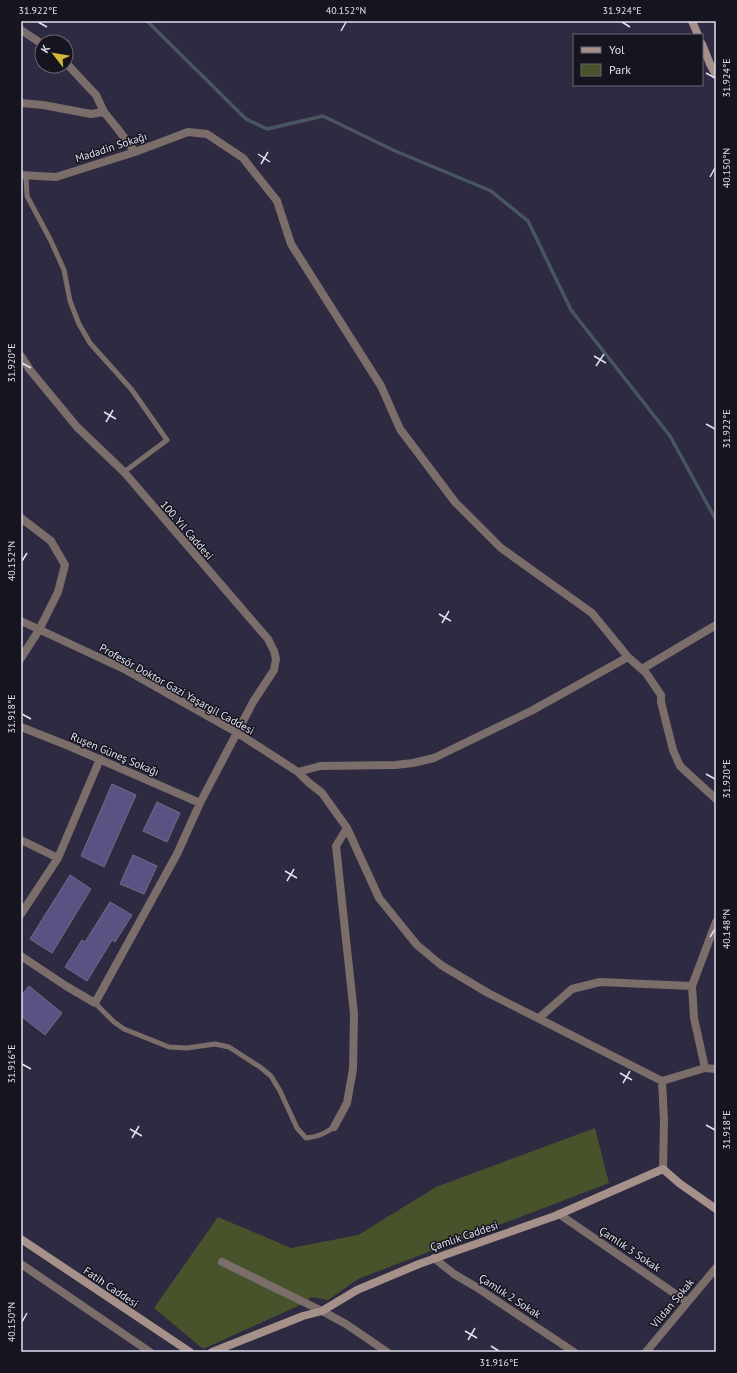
<svg xmlns="http://www.w3.org/2000/svg" width="737" height="1373" font-family="'PT Sans',sans-serif">
<style>
.green{fill:#48522b}
.lines{fill:none;stroke-linecap:round;stroke-linejoin:round}
.stream{stroke:#485660;stroke-width:3.5}
.building{fill:#5a5282;stroke:#706d87}
.lane{stroke:#7b6d69;stroke-width:5}
.street{stroke:#7b6d69;stroke-width:8}
.secondary{stroke:#a6908a;stroke-width:8}
.ticks{fill:none;stroke:#e2e0f0;stroke-width:1.5}
.labels{text-anchor:middle;stroke-width:3;stroke-linejoin:round;paint-order:stroke}
.street-label{font-size:11px;fill:#e2e0f0;stroke:#16151f}
.neatline{fill:none;stroke:#e2e0f0;stroke-width:1.5}
.ticks-label{font-size:10px;text-anchor:middle;fill:#e2e0f0}
</style>
<rect width="100%" height="100%" fill="#2e2a41"/>
<path class="green" d="M595 1128 609 1183 358 1279 328 1300 312 1297 298 1306 203 1349 154 1308 218 1217 291 1248 358 1235 436 1187Z"/>
<g class="lines">
<path class="stream" d="M147 21 246 119 267 129 323 116 393 150 491 191 528 221 571 310 670 436 716 520"/>
</g>
<path class="building" d="M112 784 136 795 104 867 81 856Z
M157 802 180 813 167 842 143 831Z
M133 855 157 866 144 894 120 884Z
M70 875 91 889 52 953 30 939Z
M110 902 132 915 115 942 112 940 87 981 65 967 82 940 85 942Z
M29 986 62 1013 45 1035 21 1016V996Z"/>
<g class="lines">
<path class="lane" d="M26 176 27 196 50 239 64 270 70 301 79 324 90 343 132 390 167 440 124 472
M95 1003 114 1022 124 1029 169 1047 187 1048 215 1044 229 1047 260 1067 271 1076 280 1091 297 1128 306 1138C317 1137 324 1134 334 1127"/>
<path class="street" d="M21 30 42 44
M66 63 96 95 104 112 117 128 135 152
M21 103 43 105 91 114 104 112
M21 175 56 177 135 152 188 132 207 134 243 158 277 201 291 244 381 386 400 429 455 502 501 548 592 613 628 657 646 673 661 695V702L673 750 680 766 716 799
M21 356 30 370 77 427 124 472 268 639 274 651 276 659 274 670 253 702 200 803 177 854 95 1003 66 986 21 956
M21 518 51 541 65 565 58 592 39 630 21 658
M21 621 126 670 236 732 298 772 308 782 322 793 347 828 379 898 417 945 441 965 488 993 662 1081 705 1068 716 1069
M642 669 716 625
M21 727 69 746 200 803
M298 772 320 766 395 765 413 763 434 758 531 711 628 657
M21 840 58 858
M21 914 58 858 100 759
M539 1018 572 989 600 982 692 986
M705 1068 694 1018 692 986 716 922
M662 1081 664 1120 663 1169
M334 1127 347 1103 353 1069 354 1014 336 846 347 828
M559 1214 687 1302
M434 1258 454 1274 476 1287 574 1352
M222 1262 322 1311 346 1324 387 1352
M21 1264 150 1352
M646 1352 716 1268"/>
<path class="secondary" d="M692 21 698 35
M702 44 710 64 716 75
M21 1239 190 1352
M212 1352 303 1316 322 1311 357 1290 419 1264 555 1216 663 1169 679 1183 716 1209"/>
</g>
<path class="ticks" d="M38 22 47 27M622 22 630 27M341 31 346 22M706 73 715 78M258 154 270 162M261 164 268 152M710 177 715 168M594 356 606 363M22 363 31 368M596 366 604 354M104 412 116 419M106 422 113 410M706 424 715 429M22 561 27 553M439 614 451 621M442 623 449 611M22 714 31 719M706 774 715 779M285 871 297 878M287 881 294 869M710 937 715 929M22 1064 31 1069M620 1073 632 1080M623 1083 630 1071M706 1125 715 1130M130 1129 142 1136M132 1138 139 1126M22 1322 27 1313M465 1331 477 1338M468 1340 475 1328M491 1346 499 1351"/>
<g class="labels">
<g class="street-label">
<text transform="translate(111 147) rotate(-18)" y="4">Madadin Sokağı</text>
<text transform="translate(187 530) rotate(49)" y="4">100. Yıl Caddesi</text>
<text transform="translate(177 689) rotate(29)" y="4">Profesör Doktor Gazi Yaşargil Caddesi</text>
<text transform="translate(115 754) rotate(23)" y="4">Ruşen Güneş Sokağı</text>
<text transform="translate(464 1236) rotate(-19)" y="4">Çamlık Caddesi</text>
<text transform="translate(630 1249) rotate(34)" y="4">Çamlık 3 Sokak</text>
<text transform="translate(111 1287) rotate(34)" y="4">Fatih Caddesi</text>
<text transform="translate(510 1296) rotate(33)" y="4">Çamlık 2 Sokak</text>
<text transform="translate(672 1303) rotate(-50)" y="4">Vildan Sokak</text>
</g>
</g>
<rect width="737" height="1373" fill="none" stroke="#16151f" stroke-width="44"/>
<rect x="573" y="34" width="130" height="52" fill="#16151f" stroke="#686673"/>
<rect x="581" y="47" width="20" height="6" fill="#a6908a" stroke="#686673"/>
<text x="609" y="54" font-size="12" fill="#e2e0f0">Yol</text>
<rect x="581" y="64" width="20" height="12" fill="#48522b" stroke="#686673"/>
<text x="609" y="74" font-size="12" fill="#e2e0f0">Park</text>
<g transform="translate(54 54) rotate(301)"><circle r="19" fill="#16151f" stroke="#686673"/>
<path d="M0-3L7 15L0 10L-7 15Z" fill="#d3b635"/>
<text y="-6" font-size="11" font-weight="bold" text-anchor="middle" fill="#e2e0f0">K</text>
</g>
<rect x="22" y="22" width="693" height="1329" class="neatline"/>
<g class="ticks-label">
<text x="38" y="14">31.922°E</text>
<text x="346" y="14">40.152°N</text>
<text x="622" y="14">31.924°E</text>
<text transform="translate(726 78) rotate(-90)" y="4">31.924°E</text>
<text transform="translate(726 168) rotate(-90)" y="4">40.150°N</text>
<text transform="translate(11 363) rotate(-90)" y="4">31.920°E</text>
<text transform="translate(726 429) rotate(-90)" y="4">31.922°E</text>
<text transform="translate(11 561) rotate(-90)" y="4">40.152°N</text>
<text transform="translate(11 714) rotate(-90)" y="4">31.918°E</text>
<text transform="translate(726 779) rotate(-90)" y="4">31.920°E</text>
<text transform="translate(726 929) rotate(-90)" y="4">40.148°N</text>
<text transform="translate(11 1064) rotate(-90)" y="4">31.916°E</text>
<text transform="translate(726 1130) rotate(-90)" y="4">31.918°E</text>
<text transform="translate(11 1322) rotate(-90)" y="4">40.150°N</text>
<text x="499" y="1366">31.916°E</text>
</g>
</svg>
